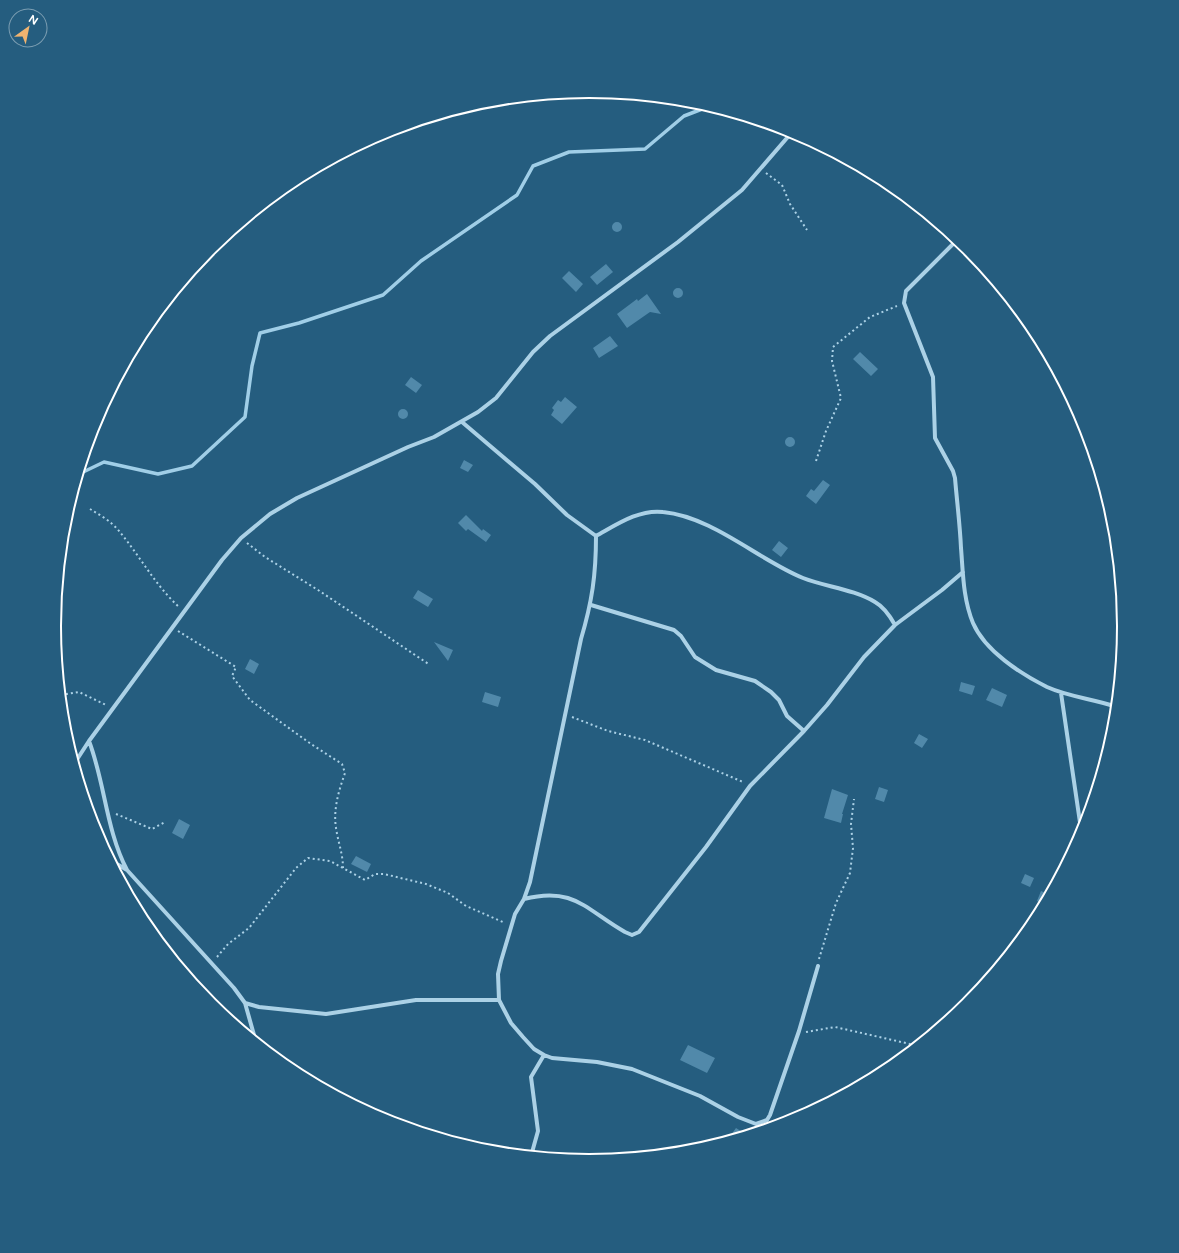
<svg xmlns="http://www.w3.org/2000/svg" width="1179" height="1253" font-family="Figtree,sans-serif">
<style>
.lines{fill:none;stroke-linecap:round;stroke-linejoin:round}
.stream{stroke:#a0cee7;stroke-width:3.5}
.building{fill:#5189aa}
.path{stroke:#abd1e6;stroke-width:2;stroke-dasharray:2 3;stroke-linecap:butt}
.minor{stroke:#abd1e6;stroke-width:4}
.rim{fill:none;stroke:#fff;stroke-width:2}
</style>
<rect width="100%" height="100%" fill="#255d7f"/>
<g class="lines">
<path class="stream" d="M79 474 104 462 158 474 192 466 245 417 252 366 260 333 299 323 383 295 421 261 517 195 533 166 569 152 645 149 684 116 710 106"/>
</g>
<path class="building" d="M612 227a5 5 0 1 1 10 0a5 5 0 1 1-10 0Z
M606 264 613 272 597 285 590 277Z
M569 271 583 284 576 292 562 278Z
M673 293a5 5 0 1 1 10 0a5 5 0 1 1-10 0Z
M647 294 661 314 650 312 627 328 617 314 637 299 638 301Z
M610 336 618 346 599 358 593 348Z
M860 352 878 369 871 376 853 359Z
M411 377 422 385 416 393 405 385Z
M565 397 577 407 562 424 551 415 554 410 552 408 558 400 561 402Z
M398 414a5 5 0 1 1 10 0a5 5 0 1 1-10 0Z
M785 442a5 5 0 1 1 10 0a5 5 0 1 1-10 0Z
M464 460 473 465 468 472 460 468Z
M823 480 830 485 816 504 806 496 811 489 814 491Z
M466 515 482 531 483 529 491 535 486 542 468 529 466 531 458 523Z
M779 541 788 548 781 557 772 550Z
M418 590 433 599 428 607 413 598Z
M434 642 453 650 448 661Z
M250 659 259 664 254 674 245 669Z
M961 682 975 686 972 695 959 691Z
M992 688 1007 695 1002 707 986 700Z
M485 692 501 697 498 707 482 702Z
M919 734 928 739 922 748 914 743Z
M879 787 888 790 884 802 875 799Z
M832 789 848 795 842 814H843L841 823 824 818Z
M179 819 190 825 183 839 172 833Z
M356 856 371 864 367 872 351 864Z
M1025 874 1034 878 1030 887 1021 883Z
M1041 891 1050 895 1045 905 1037 901Z
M688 1045 715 1058 707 1073 680 1060Z
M736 1128 747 1135 726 1142Z"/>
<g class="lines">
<path class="path" d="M766 173 782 185 790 204 807 230
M816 461 826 431 841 398 832 361 833 347 870 317 897 306
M90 509C100 515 112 522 119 531 140 556 155 585 179 607
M247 543 265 557 318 590 430 665
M178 631 236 667 232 676 250 700 311 744 342 764 345 773C339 790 333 809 336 828 338 842 343 854 343 868
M61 695 79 692 106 705
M572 717 608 731 645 740 743 782
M116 814 152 829 165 822
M217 957 228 944 249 928 296 868 308 858 330 861 365 880 375 874H384L426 884 448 893 466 906 505 923
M819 959 836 903 850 873 853 848 851 824 854 799
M806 1032 835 1027 919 1046"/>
<path class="minor" d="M958 239 906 291 904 303 933 377 935 438 953 471 955 478C957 502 960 525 961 548 963 572 963 599 973 623 985 651 1021 674 1047 687 1069 697 1094 699 1117 707
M462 422 535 484 567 515 596 536C596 575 592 602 581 639L530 882 524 899 515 914 501 961 498 974 499 1000 511 1023 523 1037 534 1049 544 1055 552 1058 597 1062 632 1069 700 1096 738 1117 756 1124 767 1120 770 1115 799 1031 818 966
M596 536C616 525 639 509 663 512 713 517 757 559 803 578 826 587 853 589 875 602 884 607 890 616 895 625L942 590 963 572
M591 605 674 630 681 636 695 657 716 670 755 681 771 692 779 700 787 716 804 731
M1061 693 1082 836
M89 741C105 783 106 830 127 870
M74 764 89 741 222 560 241 538 270 514 297 498 408 447 434 437 478 412 496 398 533 352 550 336 678 242 742 190 793 131
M110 860 127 870 234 988 245 1003 256 1042
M524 899C574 886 586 910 625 932L632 935 639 932 706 847 750 786 804 731 827 705 864 657 895 625
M245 1003 259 1007 326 1014 416 1000H499
M531 1156 538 1131 531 1077 544 1055"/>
</g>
<path d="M0 0H1179V1253H0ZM61 626a528 528 0 1 1 1056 0a528 528 0 1 1-1056 0Z" fill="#255d7f" fill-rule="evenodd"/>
<path class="rim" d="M61 626a528 528 0 1 1 1056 0a528 528 0 1 1-1056 0Z"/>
<g transform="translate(28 28) rotate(33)"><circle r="19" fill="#255d7f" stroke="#7c9eb2"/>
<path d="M0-3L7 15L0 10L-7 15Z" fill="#efb370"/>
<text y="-6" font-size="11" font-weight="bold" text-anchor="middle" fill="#ffffff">N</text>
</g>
</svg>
